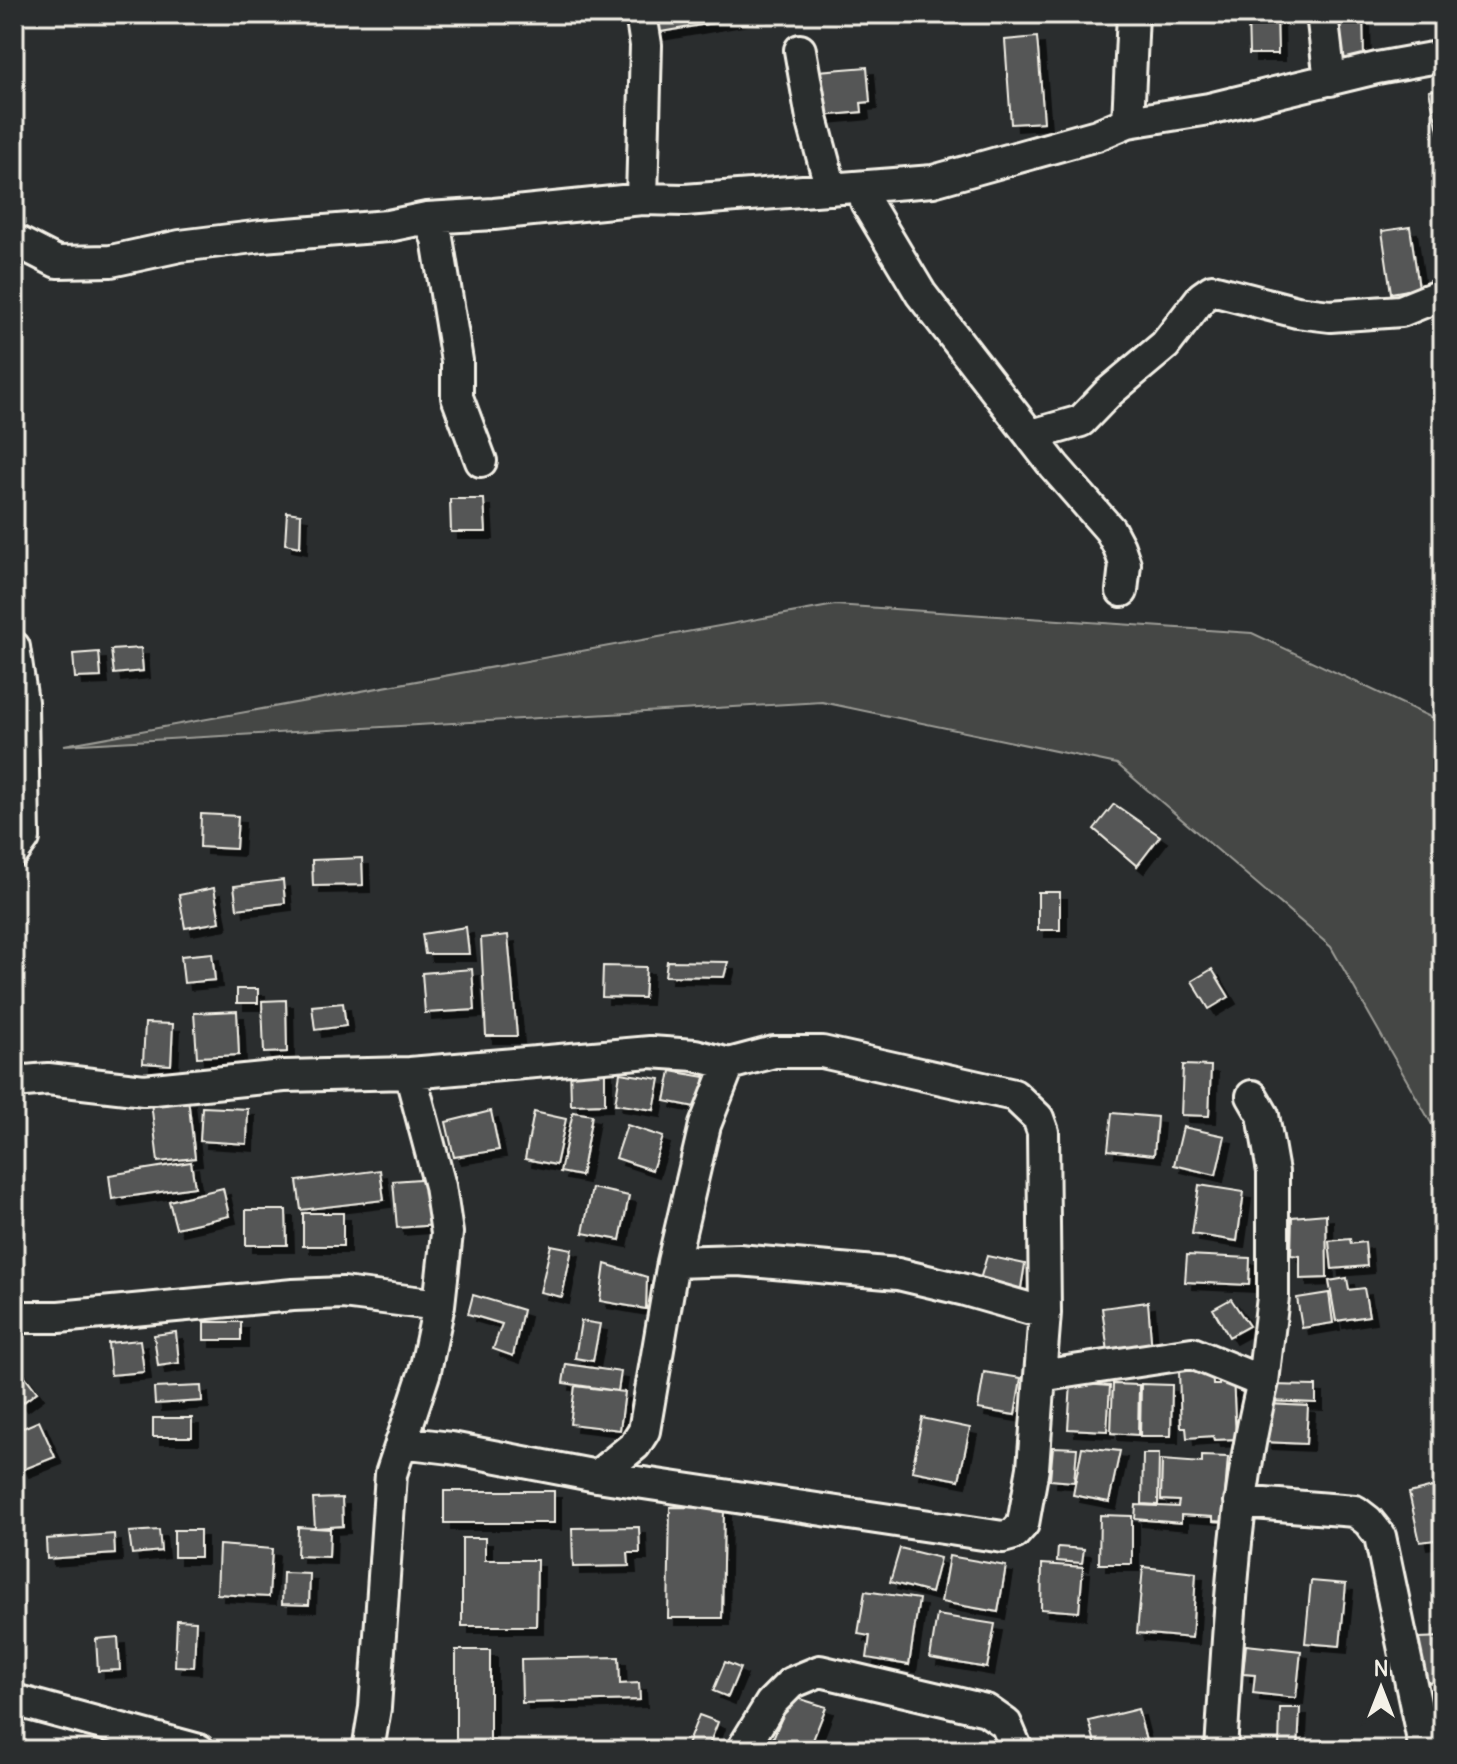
<svg xmlns="http://www.w3.org/2000/svg" width="1457" height="1764" font-family="Delius,sans-serif">
<style>
.green{fill:#444645;stroke:#9c9c96;stroke-width:2}
.building{fill:#555756;stroke:#f4f1e8;stroke-width:2;filter:url(#shadow)}
.lines{fill:none;stroke-linecap:round;stroke-linejoin:round}
.minor-casing{stroke:#f4f1e8;stroke-width:36}
.minor{stroke:#2a2d2e;stroke-width:30}
</style>
<defs>
<filter id="shadow"><feDropShadow dx="7" dy="7" stdDeviation="0" flood-color="#0009"/></filter>
</defs>
<rect width="100%" height="100%" fill="#2a2d2e"/>
<filter id="ink" filterUnits="userSpaceOnUse"><feTurbulence type="fractalNoise" baseFrequency=".0125" numOctaves="2"/><feDisplacementMap in="SourceGraphic" scale="16" xChannelSelector="R" yChannelSelector="G"/><feConvolveMatrix kernelMatrix="1 2 1 2 8 2 1 2 1" color-interpolation-filters="sRGB"/></filter>
<g filter="url(#ink)">
<path class="green" d="M835 605 1252 633 1443 723V1144L1331 947 1117 764 822 702 64 745Z"/>
<path class="building" d="M652 14H759V15L655 33Z
M1248 14H1277L1278 54H1249Z
M1338 14H1363L1364 59H1339Z
M1037 37 1044 122 1011 124 1005 40Z
M867 67 870 102 861 103 862 112 822 116 818 71Z
M1443 88V138L1440 139 1429 91Z
M1410 227 1419 288 1391 293 1382 231Z
M450 499H484L486 532H451Z
M287 512 301 514 300 547 285 544Z
M141 648 143 671 114 674 111 650Z
M99 652 101 677 75 678 73 654Z
M1114 804 1160 836 1137 866 1094 829Z
M201 814 238 816 236 849 200 847Z
M362 858 363 885 313 886 312 860Z
M283 880 285 903 237 909 234 886Z
M214 888 220 922 185 928 179 895Z
M1038 892H1060V930H1038Z
M466 927 469 954H425L422 934Z
M508 935 517 1036H486L481 938Z
M212 953 215 980 184 983 181 956Z
M667 961 728 962 724 977 665 976Z
M603 966 646 967 644 998 602 997Z
M472 969 475 1010 425 1013 422 973Z
M1212 969 1229 997 1209 1009 1192 981Z
M237 989H258V1003H237Z
M286 1000 287 1052 264 1053 262 1001Z
M343 1003 346 1026 315 1030 312 1006Z
M237 1011 239 1055 197 1057 194 1013Z
M145 1023 173 1024 171 1065 143 1063Z
M570 1061H605V1104L571 1105Z
M1183 1065 1211 1066 1209 1116 1181 1115Z
M671 1071 705 1077 700 1108 665 1101Z
M620 1073 660 1079 654 1110 615 1104Z
M188 1098 195 1158 158 1162 151 1102Z
M202 1107 248 1109 247 1144 200 1141Z
M491 1111 499 1150 454 1157 446 1122Z
M534 1112 566 1119 556 1165 525 1159Z
M573 1112 592 1115 581 1176 560 1172Z
M1112 1113 1157 1117 1154 1155 1108 1150Z
M627 1125 663 1137 652 1170 616 1158Z
M1183 1127 1225 1136 1216 1175 1174 1165Z
M191 1162 195 1187 112 1199 109 1175Z
M380 1170 384 1200 301 1210 297 1181Z
M433 1178 437 1225 397 1228 393 1181Z
M1199 1185 1244 1192 1237 1241 1192 1234Z
M223 1188 229 1216 176 1228 169 1201Z
M592 1188 629 1196 620 1240 583 1233Z
M246 1210H286L287 1245H246Z
M303 1213H343V1246H303Z
M1326 1214 1327 1278 1300 1279V1256L1291 1255 1292 1217Z
M1350 1239 1351 1244 1365 1242 1367 1266 1332 1269 1329 1241Z
M551 1245 572 1249 562 1297 540 1292Z
M1187 1255 1250 1258 1249 1285 1185 1282Z
M987 1256 1025 1264 1019 1300 976 1293Z
M605 1264 647 1277 646 1309 600 1301Z
M1347 1278 1349 1290 1364 1288 1369 1316 1336 1321 1329 1281Z
M1329 1293 1333 1323 1302 1328 1297 1298Z
M473 1295 523 1310 513 1356 493 1349 502 1324 468 1314Z
M1231 1299 1249 1326 1229 1337 1213 1309Z
M1148 1302 1152 1352 1109 1359 1102 1308Z
M581 1321 600 1324 593 1361 575 1358Z
M204 1322H241V1340H204Z
M176 1332 179 1363 158 1366 154 1335Z
M140 1340 144 1372 111 1375 108 1343Z
M14 1362 37 1392 21 1404 14 1395Z
M566 1364 621 1372 618 1391 563 1383Z
M1212 1369 1213 1385H1219V1377L1233 1376 1236 1439 1214 1440 1213 1436 1187 1438 1186 1427H1181L1179 1371Z
M984 1372 1021 1378 1015 1415 978 1409Z
M1071 1383 1110 1386 1107 1431 1068 1429Z
M1113 1384 1139 1385 1138 1435 1111 1433Z
M1141 1384 1172 1385 1171 1436H1140Z
M1270 1385 1316 1386V1403L1270 1401Z
M201 1386 202 1401 155 1404 154 1388Z
M575 1386 625 1392 620 1430 570 1424Z
M1266 1404 1308 1406 1306 1444 1264 1442Z
M153 1418H192V1437H153Z
M922 1418 970 1428 959 1480 912 1471Z
M39 1421 55 1457 22 1470 14 1451V1432Z
M1053 1447 1077 1448 1074 1482 1050 1480Z
M1082 1447 1120 1451 1109 1502 1073 1495Z
M1143 1454H1159L1158 1505 1142 1504Z
M1202 1456 1228 1457 1224 1506H1230L1229 1522 1213 1521V1517L1181 1515V1523L1135 1519 1136 1505 1178 1507 1179 1501 1161 1500 1162 1460 1202 1463Z
M1441 1485 1443 1539 1420 1542 1409 1493Z
M444 1491H554V1523H444Z
M342 1498 343 1526 315 1528 313 1499Z
M670 1507 724 1508 722 1618H668Z
M1100 1515 1132 1516V1564H1099Z
M298 1527 330 1529 329 1557 297 1556Z
M639 1527 640 1553H628L629 1566 573 1567 572 1528Z
M159 1530 161 1551 132 1554 129 1532Z
M174 1530H200V1557H174Z
M114 1534 115 1554 47 1559 46 1539Z
M462 1538H485V1560H537L536 1626H462Z
M219 1545 272 1549 269 1597 217 1594Z
M1058 1547 1084 1549 1082 1563 1057 1561Z
M900 1548 940 1558 931 1593 890 1582Z
M949 1556 1006 1566 998 1612 941 1602Z
M1042 1564 1083 1567 1079 1612 1041 1609Z
M1143 1567 1196 1573 1192 1638 1137 1633Z
M283 1573 310 1574 309 1605 282 1604Z
M1311 1581 1346 1584 1340 1646 1305 1643Z
M865 1591 919 1599 909 1665 867 1658 870 1636 858 1634Z
M937 1615 995 1624 987 1668 930 1658Z
M177 1620 196 1621 194 1667 175 1666Z
M118 1637 120 1670 98 1671 96 1639Z
M1443 1637V1682L1420 1683 1419 1638Z
M1246 1645 1301 1651 1296 1698 1253 1693 1255 1675 1243 1674Z
M456 1650H490V1749H456Z
M619 1657 620 1684 639 1683 640 1700 522 1703 521 1659Z
M725 1662 740 1668 728 1697 713 1691Z
M1428 1693H1443V1731L1429 1732Z
M791 1696 826 1707 809 1750H768Z
M1280 1708H1300L1298 1750H1279Z
M1138 1709 1148 1749 1097 1750 1089 1721Z
M699 1715 718 1722 707 1750H685Z"/>
<g class="lines">
<defs>
<path id="minor" d="M641 14 646 45 642 199
M1322 14 1330 80
M800 50 812 118 831 189
M1128 122 1133 14
M865 188 866 202 921 294 1054 466 1110 530 1119 547 1125 564 1122 591
M427 218 437 238 457 361V397L481 461
M14 240 57 262 111 261 180 246 262 236 388 226 427 218 494 214 642 199 685 200 933 181 1097 135 1128 122 1209 109 1377 68 1443 56
M1032 435 1081 421 1109 392 1165 345 1202 297 1212 290 1297 312 1330 316 1401 311 1443 294
M14 647 22 702 24 838 14 852
M14 1082 48 1079 144 1090 284 1076 410 1073 650 1052 695 1055 729 1064 774 1052H822L1014 1095 1038 1118 1043 1132 1045 1313 1040 1376
M1252 1096 1263 1115 1273 1172V1297L1263 1382
M673 1262 739 1260 898 1274 965 1290 1045 1313
M14 1317H59L293 1295 343 1293 439 1305
M401 1442 451 1448 597 1476 1003 1537 1014 1534 1023 1524 1033 1468 1040 1376 1192 1353 1263 1382C1233 1503 1229 1626 1221 1750
M597 1476 635 1445 644 1431 673 1262 705 1125 729 1064
M1240 1502 1355 1511 1368 1521 1380 1536 1425 1750
M14 1700 199 1750
M368 1750 375 1708 391 1474 425 1371 439 1305 447 1233 440 1186 410 1073
M742 1750 771 1703 791 1683 820 1671 986 1710 1006 1724 1017 1750"/>
</defs>
<use href="#minor" class="minor-casing"/>
<use href="#minor" class="minor"/>
</g>
</g>
<rect width="1457" height="1764" fill="none" stroke="#2a2d2e" stroke-width="48"/>
<rect x="24" y="24" width="1409" height="1716" fill="none" stroke="#f4f1e8" stroke-width="3" filter="url(#ink)"/>
<g transform="translate(1381 1688)" stroke="#2a2d2e" stroke-width="6" paint-order="stroke">
<path d="M0-6L14 30L0 20L-14 30Z" fill="#f4f1e8"/>
<text y="-12" font-size="22" font-weight="bold" text-anchor="middle" fill="#f4f1e8">N</text>
</g>
</svg>
